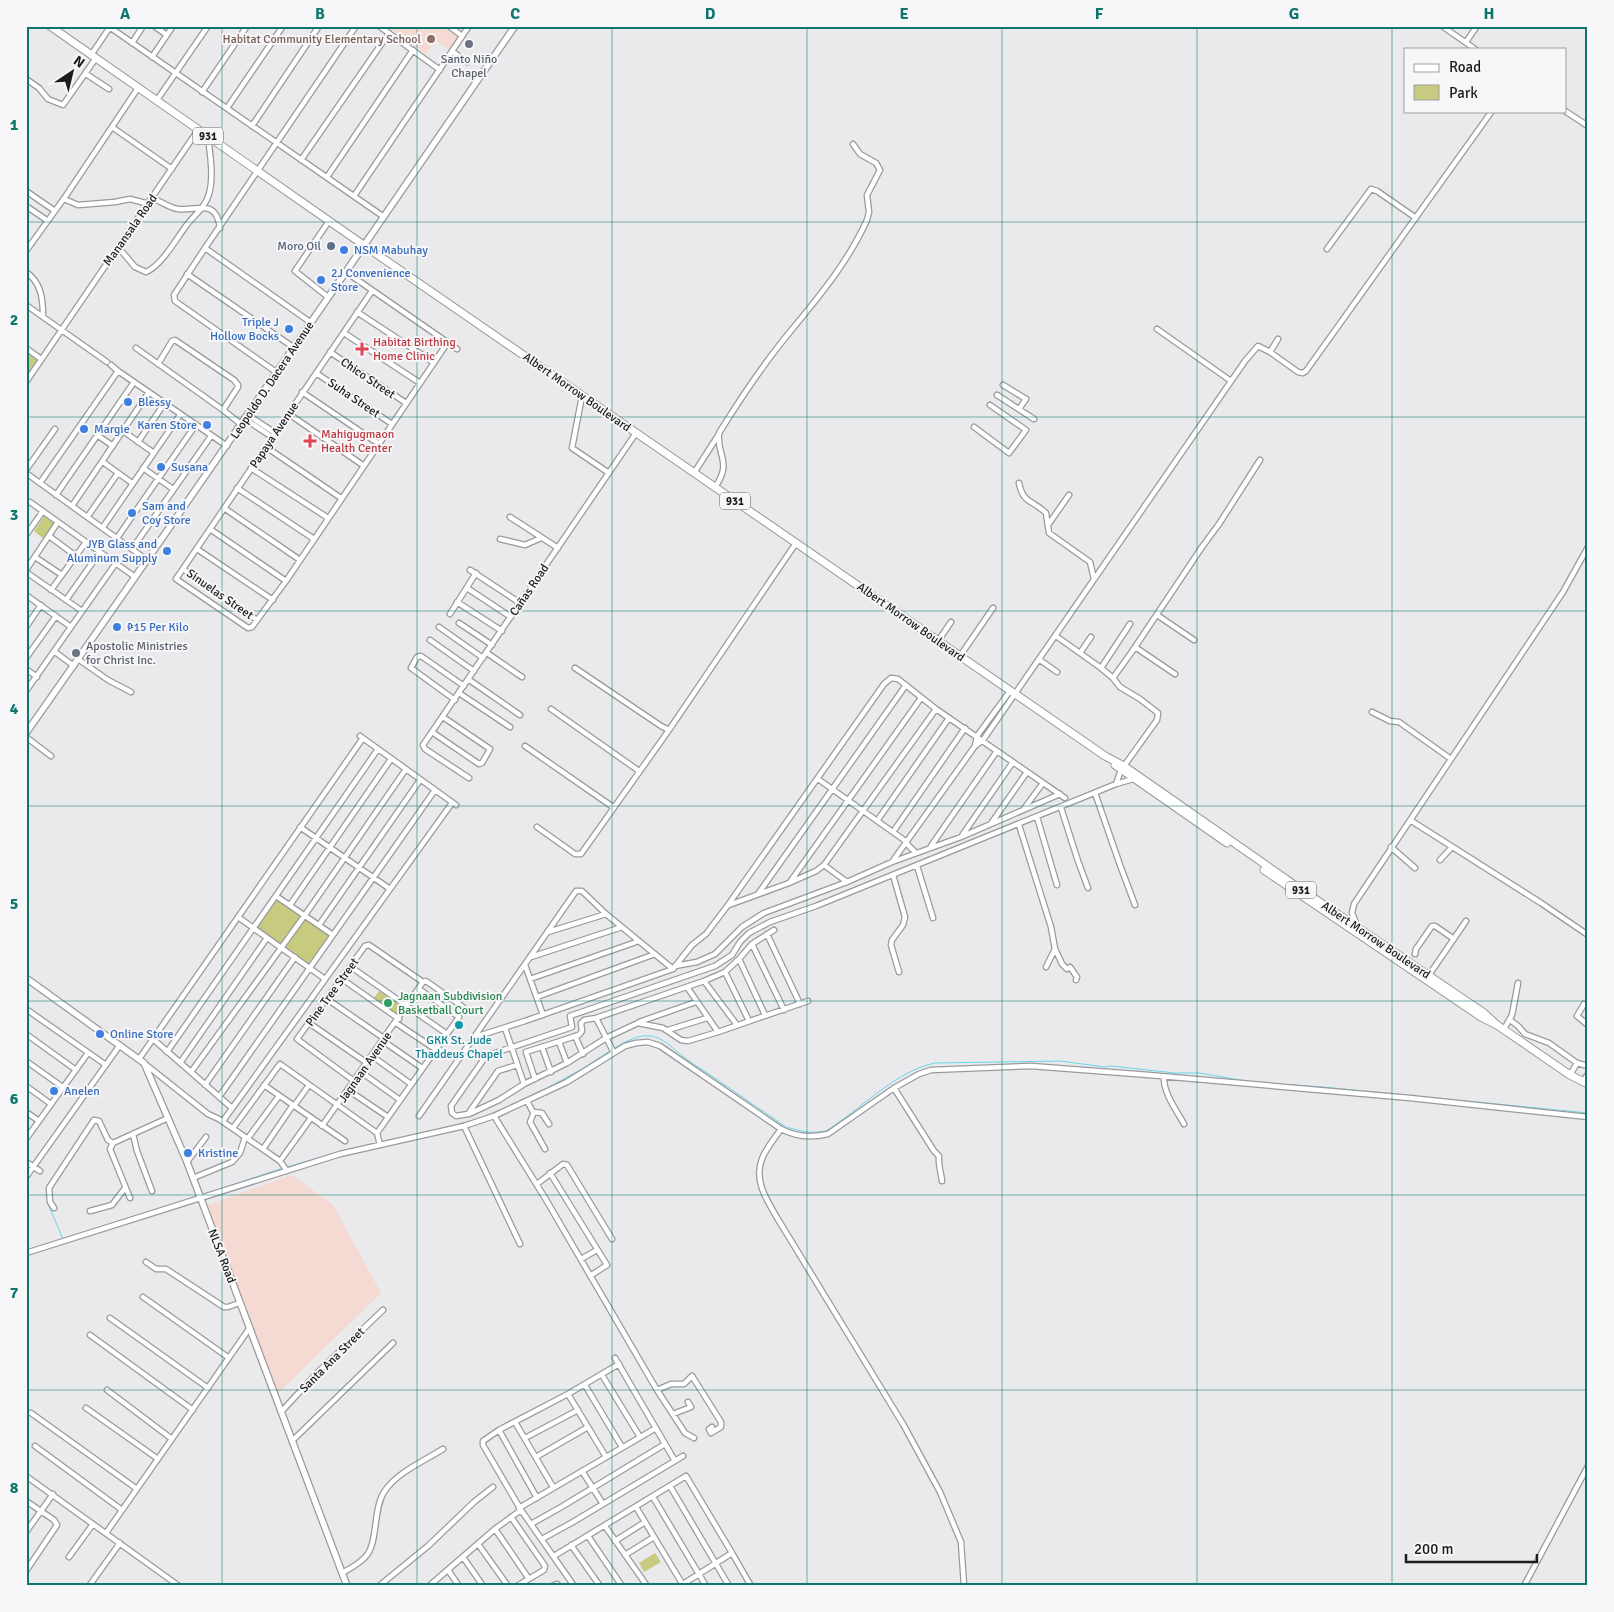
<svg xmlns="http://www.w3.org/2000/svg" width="1614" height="1612" font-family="Signika,sans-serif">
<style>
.education{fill:#f4dad3}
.green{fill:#c6cb80}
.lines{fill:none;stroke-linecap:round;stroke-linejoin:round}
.stream{stroke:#67d7e9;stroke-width:1}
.minor-casing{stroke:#9a9a9c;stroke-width:7}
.secondary-casing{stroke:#9a9a9c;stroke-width:8}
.trunk-casing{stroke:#9a9a9c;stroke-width:9}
.minor{stroke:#fff;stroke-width:4.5}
.secondary{stroke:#fff;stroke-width:5.5}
.trunk{stroke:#fff;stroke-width:7}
.grid{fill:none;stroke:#0f766e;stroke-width:1;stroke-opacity:0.55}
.education-dot{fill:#8d6e63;stroke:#f7f7f9;stroke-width:2}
.worship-dot{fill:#6b7280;stroke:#f7f7f9;stroke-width:2}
.service-dot{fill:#5c6f8a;stroke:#f7f7f9;stroke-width:2}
.shop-dot{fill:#3f7fe0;stroke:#f7f7f9;stroke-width:2}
.health-dot{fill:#e0444e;stroke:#f7f7f9;stroke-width:2}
.leisure-dot{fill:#2e9e5b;stroke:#f7f7f9;stroke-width:2}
.culture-dot{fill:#0f9aa8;stroke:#f7f7f9;stroke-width:2}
.labels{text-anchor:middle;stroke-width:4;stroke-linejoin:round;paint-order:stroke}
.shield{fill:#f7f7f9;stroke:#5d5e5e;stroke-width:1}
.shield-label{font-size:11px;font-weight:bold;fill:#1b1c1c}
.education-label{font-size:12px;fill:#785e54;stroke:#f7f7f9;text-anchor:end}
.worship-label{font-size:12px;fill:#5b616d;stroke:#f7f7f9}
.street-label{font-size:12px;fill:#1b1c1c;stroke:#f7f7f9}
.service-label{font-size:12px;fill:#4e5e75;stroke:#f7f7f9;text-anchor:end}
.shop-label{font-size:12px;fill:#366cbe;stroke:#f7f7f9;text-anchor:start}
.health-label{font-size:12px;fill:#be3a42;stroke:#f7f7f9;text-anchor:start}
.leisure-label{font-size:12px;fill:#27864d;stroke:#f7f7f9;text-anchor:start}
.culture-label{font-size:12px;fill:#0d838f;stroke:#f7f7f9}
.neatline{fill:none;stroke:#0f766e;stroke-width:2}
.grid-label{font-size:16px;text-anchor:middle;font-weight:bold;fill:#0f766e}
</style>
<rect width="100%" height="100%" fill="#eaeaec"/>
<path class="education" d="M387 26H444L459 37 450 50 436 41 426 54Z
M292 1175 333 1205 381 1293 276 1395 205 1206Z"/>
<path class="green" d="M26 345 42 355 26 378Z
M45 515 56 523 45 540 34 531Z
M277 899 329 935 309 964 257 927Z
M379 991 403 1007 398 1015 374 998Z
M655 1553 661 1562 644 1572 639 1563Z"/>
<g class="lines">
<path class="stream" d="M613 1049C662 1018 663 1048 703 1070L786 1127C800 1131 811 1134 826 1131 860 1110 895 1071 935 1063L1060 1061 1105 1067 1111 1066 1175 1073H1199L1252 1082 1323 1087 1588 1113
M540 1092 582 1069 610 1051
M433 1131 481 1118 532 1096
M381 1142 390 1141
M350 1150 377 1143
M287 1167 338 1152
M202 1195 283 1168
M48 1204 63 1239
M94 1229 193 1198
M26 1250 31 1249"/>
<defs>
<path id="minor" d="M108 26 384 217
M154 26 167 35
M379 26 440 70
M449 26 462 36
M1442 26 1475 49
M1466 42 1477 26
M132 43 143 26
M452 51 467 62
M91 55 110 27
M152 57 173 26
M86 74 109 89
M26 79 39 88 48 99 63 105 96 58
M202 92 247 26
M157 100 208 26
M227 108 283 26
M1565 111 1588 126
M252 126 319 26
M112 127 172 169
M301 160 389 33
M327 177 413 50
M26 191 55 211
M354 196 469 26
M152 198C160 201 170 208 178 209 198 211 216 198 220 228
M64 199 78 205 115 202 130 199 149 204
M26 206 48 221
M118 247 135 267 146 272C162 265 176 239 186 226 194 215 205 208 209 194 214 176 210 155 208 136
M205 248 356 26
M1327 249 1371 189 1377 191 1416 218
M26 251 65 197 138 88
M26 272C41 282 43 299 43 316
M346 272 457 349
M187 274 293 347
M372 291 176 579 248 628 252 627 286 581 448 342
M328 297 295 271 329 221
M26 305 107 362
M357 312 433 362
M1157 329 1231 381
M344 333 420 383
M26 348 41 359
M136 348 223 410
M330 352 406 403
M1270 352 1298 372 1303 373 1306 371 1492 111
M158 364 172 341 175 340 234 380 238 385V387L223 410 242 425
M111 365 118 371
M276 372 175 301 174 295 205 248 310 322
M316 373 392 424
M26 382 198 130
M1003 385 1026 399 1019 409
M302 392 379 444
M997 395 1034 419
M582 396 572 448 609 473
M289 414 364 466
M248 415 275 433
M245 419 272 437
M974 427 1009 453 1026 430 990 405
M123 431 154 453
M97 435 113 446
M138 442 164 404
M266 447 341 498
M103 462 132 483
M143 468 173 489
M251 468 328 518
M26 470 55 429
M26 473 147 560
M694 473 719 434
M40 483 118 371 227 446
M1019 483C1023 504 1033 500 1046 513L1049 533 1090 562 1094 579
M715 487C733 462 716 455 719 433 742 396 766 360 794 327 822 293 849 260 867 220L869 212 867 195 880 170 876 163 860 154 853 144
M237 488 314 539
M56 495 134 382
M26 503 30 502 135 577
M72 506 149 392
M224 508 300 560
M88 516 118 473
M510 517 558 548
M1048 525 1069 495
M103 527 180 415
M210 529 286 581
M26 535 43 511
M49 536 76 556
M117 538 195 426
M500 539 525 545 541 538
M132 549 211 436
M197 549 273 600
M35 557 62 575
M183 569 257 620
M26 570 58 522
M470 570 520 603
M26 572 82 611
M467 588 511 617
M51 590 86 542
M26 595 71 627
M66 600 100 552
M457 602 502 631
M450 614 476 573
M1157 615 1194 640
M459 623 492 645
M26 627 41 605
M439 627 483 658
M1056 636 1101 668 1113 678 1120 687 1140 699 1158 713 1157 720 1124 766
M430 640 474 671
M938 641 951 622
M1135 647 1175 674
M55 652 74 666
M487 653 522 677
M1080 653 1091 637
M960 656 993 608
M26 658 56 616
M78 659 108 680 131 692
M1040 660 1057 672
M575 668 661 726 669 730
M1101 668 1130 624
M26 669 37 677
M1113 678 1131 653 1202 547 1219 524 1260 460
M468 679 520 715
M26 691 116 563
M459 693 510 727
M455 700 411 668 417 657 421 656 464 686
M551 709 639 771
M1372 712 1390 721 1399 722 1451 759
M432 732 479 764 482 763 490 749 443 717
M360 736 456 805
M26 737 51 756
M525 746 613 807
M975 746 977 736 1010 691
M469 778 425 749 423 745 636 433
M818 779 907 842
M1116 784 1121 770
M1095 793 1120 865 1135 905
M1061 808 1078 861 1088 888
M1023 810 1043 783
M1037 817 1057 885
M1410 820 1541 903 1588 935
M877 821 949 718
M992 822 1027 772
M1019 825 1051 927 1055 949 1062 964 1067 969 1070 967 1077 977 1076 980
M300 827 390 889
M537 827 575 854H581L669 730 796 543
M893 832 965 728
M961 837 1013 762
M906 843 916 853
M931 846 997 751
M1391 847 1415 868
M1440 860 1452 847
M892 862 961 837 1060 794
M824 865 847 882
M917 866 933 918
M893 875 905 917 903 925 892 940 891 945 899 972
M790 882 921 698
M758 894 906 685
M276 896 333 935
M290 905 391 759
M729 905 789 883 816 871 824 865 936 709
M238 917 325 979
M319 925 420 780
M1357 925 1352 913 1354 904 1563 592 1588 547
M548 932 606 914
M767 934 800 1004
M752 944 784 1010
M1415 954 1416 949 1432 926H1435L1454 939
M531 957 622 927
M739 959 765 1015
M525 965 543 1015
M675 966 697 962 715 954 742 927 764 913 847 882 892 862 975 746 983 740 1245 361 1258 346 1270 352 1278 339
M351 967 447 1034
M1046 967 1055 949
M725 972 749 1021
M1429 975 1466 921
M342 979 399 1019
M530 979 639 941
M704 981 737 1025
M687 987 718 1032
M537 997 655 954
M327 999 385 1039
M1584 1004 1577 1016 1588 1025
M26 1009 106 1065
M596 1018 614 1053
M1510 1020 1518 1026 1525 1034 1549 1043 1577 1063 1570 1075
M639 1022 696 1002
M309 1023 367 1063
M396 1023 435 1049
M505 1028 524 1084 567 1063 606 1038 638 1023 663 1028 681 1040 688 1041 718 1032 808 1001
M1504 1029 1512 1015 1518 983
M668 1030 707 1018
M26 1034 76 1070
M575 1036 583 1054
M475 1037 525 1021 673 969 692 945 706 934 728 905 884 684 891 678 898 679 936 709 1065 798
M153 1039 232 1108
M383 1041 422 1068
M559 1042 567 1063
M542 1047 551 1072
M167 1052 378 749
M372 1056 411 1084
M139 1059 363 738
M26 1061 64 1088
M180 1063 267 938
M1577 1063 1588 1066
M145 1064 208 1114 219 1119 280 1161 287 1171
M517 1065 498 1071 468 1114 456 1116 452 1113 451 1106 486 1056 572 1027 570 1016 715 966 732 955 740 942 749 933 770 922 816 906 1116 784 1133 779
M191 1072 305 915 406 769
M361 1072 400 1100
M1164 1077C1163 1093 1177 1111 1184 1124
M535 1079 526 1052 579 1035 582 1031 581 1023 584 1020 596 1018 704 981 725 972 739 959 752 944 774 930
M354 1081 297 1039 365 946 369 945 423 982 426 981 463 1007
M1583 1081 1588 1074
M205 1085 295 957
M264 1085 345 1141
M26 1086 51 1104
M894 1088 934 1151 939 1156C938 1165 941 1172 942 1181
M348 1090 388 1117
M219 1097 435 790
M527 1101 533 1112 542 1113 549 1124
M294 1106 309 1085
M26 1112 39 1121
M534 1112 530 1122 545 1149
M469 1114 499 1100 524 1084
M419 1116 576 891H582L606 914 673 969
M494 1116 545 1198 657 1390 685 1433 694 1438
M223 1121 452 803
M322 1126 423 982
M464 1126 520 1244
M233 1128 280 1064 377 1133 380 1145
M781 1129C775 1138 766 1148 762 1159 753 1181 768 1202 779 1221L903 1424 940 1492 961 1542 964 1586
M377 1133 459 1017 419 989
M133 1134 137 1151 152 1191
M248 1138 279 1096
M26 1139 88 1053
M263 1149 293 1105
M280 1161 311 1118
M26 1162 40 1171
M187 1162 206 1137
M550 1173 607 1265 590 1276
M26 1177 120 1045
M193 1178 232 1162 240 1153 245 1137
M537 1184 563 1164 567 1165 612 1239
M130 1198 110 1149 113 1143 168 1118
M54 1208 50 1202 49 1188 94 1120 99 1121 108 1140 113 1143
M90 1211 112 1205 125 1188
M26 1253 340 1154 464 1126 494 1116 567 1082 625 1046 636 1043 648 1042 660 1046 781 1129C796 1137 811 1138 828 1134L894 1088 919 1074 931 1070 1031 1066 1149 1075 1410 1098 1588 1117
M581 1259 597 1250
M146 1262 156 1269H166L224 1307H228L239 1303
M143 1297 229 1358
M110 1318 208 1388
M90 1335 193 1410
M615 1358 675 1461
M602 1375 640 1437
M585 1385 622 1447
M107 1390 172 1439
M657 1390 671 1384H684L692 1376 721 1422V1427L711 1433 709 1429 712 1427
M568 1394 606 1457
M86 1408 158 1459
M281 1412 318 1372 383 1310
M31 1413 137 1489
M673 1414 691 1407 688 1402
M515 1422 553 1487
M499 1430 537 1498
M525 1438 578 1410
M292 1441 393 1343
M35 1446 122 1510
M536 1457 588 1427
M582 1471 603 1504
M26 1476 179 1586
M670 1486 729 1586
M653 1497 706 1586
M26 1501 54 1520 57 1525 26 1571
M636 1507 683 1585
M519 1508 656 1428
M521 1510 483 1445V1441L499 1430 568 1394 619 1364
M511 1517 545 1566 544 1570 517 1586
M531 1524 563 1506 665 1444
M605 1526 647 1586
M495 1529 529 1579
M26 1532 53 1494
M106 1533 249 1329
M588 1536 622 1586
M542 1539 573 1522 683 1456
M615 1541 645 1522
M478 1544 508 1586
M571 1545 600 1586
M732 1553 751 1586
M625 1555 654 1537
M554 1556 686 1476 732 1553 680 1586
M69 1557 93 1524
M463 1557 483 1586
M448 1570 459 1586
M342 1573C351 1568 361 1563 367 1555 378 1540 373 1510 384 1492 396 1473 424 1461 443 1449
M89 1586 120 1543
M379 1586 428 1546 474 1502 493 1487
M429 1586 495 1529 521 1510 574 1586
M552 1586 557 1584 559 1586
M1524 1586 1588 1466"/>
<path id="secondary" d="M26 733C191 499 352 262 515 26
M26 978 144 1063 187 1162 347 1586"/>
<path id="trunk" d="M50 26 365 246 1079 738 1105 756 1124 766 1293 884 1484 1013 1497 1025
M1115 765 1227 843
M1264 870 1481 1017 1497 1025 1570 1075 1588 1084"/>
</defs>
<use href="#minor" class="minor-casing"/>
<use href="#secondary" class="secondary-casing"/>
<use href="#trunk" class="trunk-casing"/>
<use href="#minor" class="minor"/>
<use href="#secondary" class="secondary"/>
<use href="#trunk" class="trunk"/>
</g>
<path class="grid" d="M222 26V1586M417 26V1586M612 26V1586M807 26V1586M1002 26V1586M1197 26V1586M1392 26V1586M26 222H1588M26 417H1588M26 611H1588M26 806H1588M26 1001H1588M26 1195H1588M26 1390H1588"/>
<circle class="education-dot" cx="431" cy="39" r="5"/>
<g class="worship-dot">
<circle cx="469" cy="44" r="5"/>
<circle cx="76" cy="653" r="5"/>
</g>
<circle class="service-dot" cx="331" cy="246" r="5"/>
<g class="shop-dot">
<circle cx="344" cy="250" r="5"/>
<circle cx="321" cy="280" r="5"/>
<circle cx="289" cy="329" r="5"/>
<circle cx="128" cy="402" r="5"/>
<circle cx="207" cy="425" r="5"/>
<circle cx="84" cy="429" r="5"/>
<circle cx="161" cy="467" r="5"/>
<circle cx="132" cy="513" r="5"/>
<circle cx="167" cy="551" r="5"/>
<circle cx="117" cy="627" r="5"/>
<circle cx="100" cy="1034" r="5"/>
<circle cx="54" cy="1091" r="5"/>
<circle cx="188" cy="1153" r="5"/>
</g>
<g class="health-dot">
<path d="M359.5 341.5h5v5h5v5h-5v5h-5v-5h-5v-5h5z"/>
<path d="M307.5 433.5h5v5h5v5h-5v5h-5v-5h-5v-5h5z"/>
</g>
<circle class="leisure-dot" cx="388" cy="1003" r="5"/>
<circle class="culture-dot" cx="459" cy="1025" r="5"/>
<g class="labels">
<g class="shield">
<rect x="193" y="127.5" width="30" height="17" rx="4"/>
<rect x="720" y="492.5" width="30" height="17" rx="4"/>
<rect x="1286" y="881.5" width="30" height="17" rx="4"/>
</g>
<g class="shield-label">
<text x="208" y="140">931</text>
<text x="735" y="505">931</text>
<text x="1301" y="894">931</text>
</g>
<g class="education-label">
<text x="421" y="43">Habitat Community Elementary School</text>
</g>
<g class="worship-label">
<text x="469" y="63">Santo Niño<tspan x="469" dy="14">Chapel</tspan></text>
<text x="86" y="650" text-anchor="start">Apostolic Ministries<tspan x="86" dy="14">for Christ Inc.</tspan></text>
</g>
<g class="street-label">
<text transform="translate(130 230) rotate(-55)" y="4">Manansala Road</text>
<text transform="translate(368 378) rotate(34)" y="4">Chico Street</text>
<text transform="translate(272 380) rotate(-56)" y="4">Leopoldo D. Dacera Avenue</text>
<text transform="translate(577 392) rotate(35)" y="4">Albert Morrow Boulevard</text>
<text transform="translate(354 398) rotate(34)" y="4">Suha Street</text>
<text transform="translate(274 435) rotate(-56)" y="4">Papaya Avenue</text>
<text transform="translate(529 590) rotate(-56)" y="4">Cañas Road</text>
<text transform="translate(220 594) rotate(35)" y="4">Sinuelas Street</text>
<text transform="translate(911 622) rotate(35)" y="4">Albert Morrow Boulevard</text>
<text transform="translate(1376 940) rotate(34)" y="4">Albert Morrow Boulevard</text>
<text transform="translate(332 992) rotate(-54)" y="4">Pine Tree Street</text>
<text transform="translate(365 1067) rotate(-55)" y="4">Jagnaan Avenue</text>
<text transform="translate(222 1256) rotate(69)" y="4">NLSA Road</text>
<text transform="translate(332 1360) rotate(-45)" y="4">Santa Ana Street</text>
</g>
<g class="service-label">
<text x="321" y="250">Moro Oil</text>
</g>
<g class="shop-label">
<text x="354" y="254">NSM Mabuhay</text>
<text x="331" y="277">2J Convenience<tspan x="331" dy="14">Store</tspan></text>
<text x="279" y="326" text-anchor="end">Triple J<tspan x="279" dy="14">Hollow Bocks</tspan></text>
<text x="138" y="406">Blessy</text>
<text x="197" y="429" text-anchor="end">Karen Store</text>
<text x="94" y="433">Margie</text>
<text x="171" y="471">Susana</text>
<text x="142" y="510">Sam and<tspan x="142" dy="14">Coy Store</tspan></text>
<text x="157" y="548" text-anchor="end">JYB Glass and<tspan x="157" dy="14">Aluminum Supply</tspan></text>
<text x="127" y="631">₱15 Per Kilo</text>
<text x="110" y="1038">Online Store</text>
<text x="64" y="1095">Anelen</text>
<text x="198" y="1157">Kristine</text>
</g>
<g class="health-label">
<text x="373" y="346">Habitat Birthing<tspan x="373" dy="14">Home Clinic</tspan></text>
<text x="321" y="438">Mahigugmaon<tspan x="321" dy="14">Health Center</tspan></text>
</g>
<g class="leisure-label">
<text x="398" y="1000">Jagnaan Subdivision<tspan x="398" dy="14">Basketball Court</tspan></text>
</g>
<g class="culture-label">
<text x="459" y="1044">GKK St. Jude<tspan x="459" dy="14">Thaddeus Chapel</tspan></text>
</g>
</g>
<rect width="1614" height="1612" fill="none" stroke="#f7f7f9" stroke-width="55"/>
<rect x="1404" y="48" width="162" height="65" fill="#f7f7f9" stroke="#9f9fa1"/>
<rect x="1414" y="64" width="25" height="8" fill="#ffffff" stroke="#9f9fa1"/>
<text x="1449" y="72" font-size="15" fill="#1b1c1c">Road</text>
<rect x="1414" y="85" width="25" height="15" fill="#c6cb80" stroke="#9f9fa1"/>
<text x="1449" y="98" font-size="15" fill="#1b1c1c">Park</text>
<g transform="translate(72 72) rotate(35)" stroke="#f7f7f9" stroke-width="4" paint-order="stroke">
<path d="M0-4L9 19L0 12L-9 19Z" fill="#1b1c1c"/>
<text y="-8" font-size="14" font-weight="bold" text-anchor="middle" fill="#1b1c1c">N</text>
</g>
<path d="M1406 1554v8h131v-8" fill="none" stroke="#1b1c1c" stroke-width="2.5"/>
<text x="1414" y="1554" font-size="15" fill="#1b1c1c" stroke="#f7f7f9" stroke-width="4" paint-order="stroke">200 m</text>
<rect x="28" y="28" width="1558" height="1556" class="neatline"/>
<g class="grid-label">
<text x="125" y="19">A</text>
<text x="320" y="19">B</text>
<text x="515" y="19">C</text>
<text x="710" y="19">D</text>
<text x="904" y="19">E</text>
<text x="1099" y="19">F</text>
<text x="1294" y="19">G</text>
<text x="1489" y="19">H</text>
<text x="14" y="130">1</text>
<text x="14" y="325">2</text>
<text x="14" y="520">3</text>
<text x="14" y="714">4</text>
<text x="14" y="909">5</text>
<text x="14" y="1104">6</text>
<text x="14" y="1298">7</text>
<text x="14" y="1493">8</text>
</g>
</svg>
